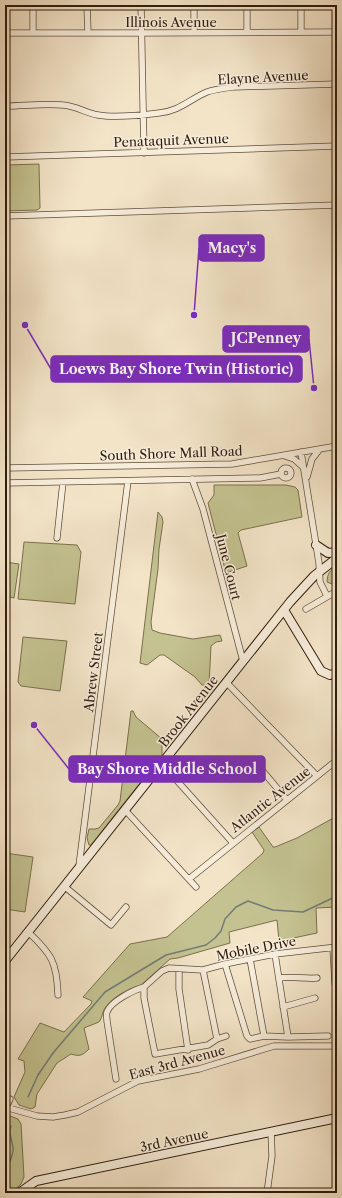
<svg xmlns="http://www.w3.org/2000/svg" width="342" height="1198" font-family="'Libre Caslon Text',serif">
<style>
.green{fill:#c3c290;stroke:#7a704e}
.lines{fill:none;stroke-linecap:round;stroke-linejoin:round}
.stream{stroke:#737c78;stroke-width:1.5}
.street-casing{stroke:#614f3c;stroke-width:7}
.secondary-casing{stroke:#301d0d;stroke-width:10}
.street{stroke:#f7eddb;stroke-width:5.5}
.secondary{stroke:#f7eddb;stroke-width:8}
.labels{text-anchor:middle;stroke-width:3;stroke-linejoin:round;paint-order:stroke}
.street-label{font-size:13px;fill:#301d0d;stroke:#f7eddb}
.leader{fill:none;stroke:#7b2cbf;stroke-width:1.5}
.callout-dot{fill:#7b2cbf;stroke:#f7eddb;stroke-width:1.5}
.callout{fill:#7b2cbf;stroke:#7b2cbf;stroke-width:1.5}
.callout-label{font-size:14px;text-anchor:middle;font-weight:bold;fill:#fff}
</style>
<rect width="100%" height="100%" fill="#f3e4c8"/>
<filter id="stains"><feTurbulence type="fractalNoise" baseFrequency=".005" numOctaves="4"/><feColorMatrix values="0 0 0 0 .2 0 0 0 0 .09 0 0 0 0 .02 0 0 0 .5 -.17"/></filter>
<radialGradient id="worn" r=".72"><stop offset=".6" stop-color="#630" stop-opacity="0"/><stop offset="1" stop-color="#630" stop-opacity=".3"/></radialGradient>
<path class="green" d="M39 164 40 208 37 210 5 211V165Z
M214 485H286L295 487 298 490 302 517 241 530 238 533 247 566 226 573 208 503 214 495Z
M158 512 162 517 163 522 159 549 158 569 151 622 152 630 160 633 193 639 220 635 222 641 216 642 211 646 209 685H202L195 677 164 655H160L147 665 140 663Z
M24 542 77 545 81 552 75 604 18 599Z
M5 562 19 564 14 598 5 596Z
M337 566V581L332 584 327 582C327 574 330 570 337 566Z
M23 637 67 641 60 691 21 686 18 682Z
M131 711H133L136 717 162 739V755L91 845H89L87 838 89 829H95L99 828 118 805 120 801Z
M337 816V907L316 908 317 933 279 941 277 920 229 932 230 943 178 958 170 959 141 985C129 988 110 998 104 1010 102 1014 102 1018 99 1022L84 1028 89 1049C83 1055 80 1057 71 1054L57 1063 37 1094 35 1107 31 1109 19 1105 14 1097 25 1072 24 1061 18 1059 40 1023 64 1032 91 1004 92 1001 83 997 130 944 167 937 263 853 264 850 252 832 259 827 273 847H275L297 838Z
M5 853 33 857 25 912 5 909Z
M5 1114 18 1119 21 1124 24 1177 21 1184 11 1193H5Z"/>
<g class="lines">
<path class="stream" d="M28 1097 38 1075 53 1053 105 992 166 955 206 945 215 938 221 931 225 919 236 907 248 901 273 910 303 912 337 896
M5 1172C8 1166 12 1158 13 1151 14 1142 7 1135 11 1126"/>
<defs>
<path id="street" d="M87 5 88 33
M141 5 144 153
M194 5V33
M301 5V32
M33 32V5
M247 32V5
M5 33H141L337 32
M5 106C24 106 44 103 63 105 76 106 86 113 98 115 114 118 143 115 159 113 180 111 190 99 207 92 215 89 225 88 234 87L337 84
M5 157 337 146
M5 216 337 205
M301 452 319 563 320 582 327 596
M285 456 294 459 303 467
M281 473a5 5 0 1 1 10 0a5 5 0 1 1-10 0Z
M5 468 232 464 337 446
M307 477 312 459 319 450
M192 479 203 509 243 661
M5 483 260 478 281 474
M5 508 7 483
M57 538 63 482
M306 609 337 591
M226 682 317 776
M256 763 287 800
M162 764 233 843
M125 810 196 887
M79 866 128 481
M189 879 337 760
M64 886 111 925 126 907
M28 932C52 954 57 963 58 995
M333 948 335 983
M275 954 288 1037
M250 959 264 1036
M225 964 247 1036 250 1039 264 1036 288 1037 328 1036
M179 969V989L188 1050
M203 970 217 1039
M279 978C292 976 304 979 317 978
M283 1007 315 998
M226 1036 217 1039 208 1045 155 1054 144 998V987L162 971 169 968 203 970 225 964 275 954 337 947
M116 1079 107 1021C107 1019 106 1014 107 1012 111 1001 134 990 144 987
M5 1107 37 1116 53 1117 65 1115 78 1112 138 1081 199 1069 274 1046H337
M6 1108 10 1099
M267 1193 272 1156 271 1131"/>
<path id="secondary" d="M316 545 328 553 337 552
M284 610 321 671 330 675 337 673
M5 961 290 602 314 576 337 558
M19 1193 36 1181 337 1118"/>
</defs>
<use href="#street" class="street-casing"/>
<use href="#secondary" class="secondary-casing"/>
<use href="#street" class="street"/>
<use href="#secondary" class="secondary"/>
</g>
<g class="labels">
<g class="street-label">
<text x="171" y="27">Illinois Avenue</text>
<text transform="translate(263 77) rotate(-3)" y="5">Elayne Avenue</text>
<text transform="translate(171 140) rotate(-2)" y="5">Penataquit Avenue</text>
<text transform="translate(171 453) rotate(-2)" y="5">South Shore Mall Road</text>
<text transform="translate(229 567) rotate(76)" y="5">June Court</text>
<text transform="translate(93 672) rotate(-83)" y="5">Abrew Street</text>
<text transform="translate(188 711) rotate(-52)" y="5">Brook Avenue</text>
<text transform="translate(270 799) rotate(-38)" y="5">Atlantic Avenue</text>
<text transform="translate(256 948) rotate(-11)" y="5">Mobile Drive</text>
<text transform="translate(177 1062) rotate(-15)" y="5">East 3rd Avenue</text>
<text transform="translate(174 1140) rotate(-12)" y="5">3rd Avenue</text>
</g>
</g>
<path class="leader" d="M194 315L199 248M314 388L309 339M25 325L51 369M34 725L69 769"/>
<g class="callout-dot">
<circle cx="194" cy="315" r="4"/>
<circle cx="314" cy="388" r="4"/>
<circle cx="25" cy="325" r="4"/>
<circle cx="34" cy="725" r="4"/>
</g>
<g class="callout">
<rect x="199" y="235" width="65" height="26" rx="4"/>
<rect x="223" y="326" width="86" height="26" rx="4"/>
<rect x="51" y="356" width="251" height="26" rx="4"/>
<rect x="69" y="756" width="196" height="26" rx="4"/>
</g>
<g class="callout-label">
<text x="232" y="253">Macy's</text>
<text x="266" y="343">JCPenney</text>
<text x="176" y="374">Loews Bay Shore Twin (Historic)</text>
<text x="167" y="774">Bay Shore Middle School</text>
</g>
<rect width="342" height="1198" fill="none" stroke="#f3e4c8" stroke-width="20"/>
<rect x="6" y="6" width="330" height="1186" fill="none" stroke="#301d0d" stroke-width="2"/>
<rect x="10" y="10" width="322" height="1178" fill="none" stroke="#301d0d"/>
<rect width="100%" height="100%" filter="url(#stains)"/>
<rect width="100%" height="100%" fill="url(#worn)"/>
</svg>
